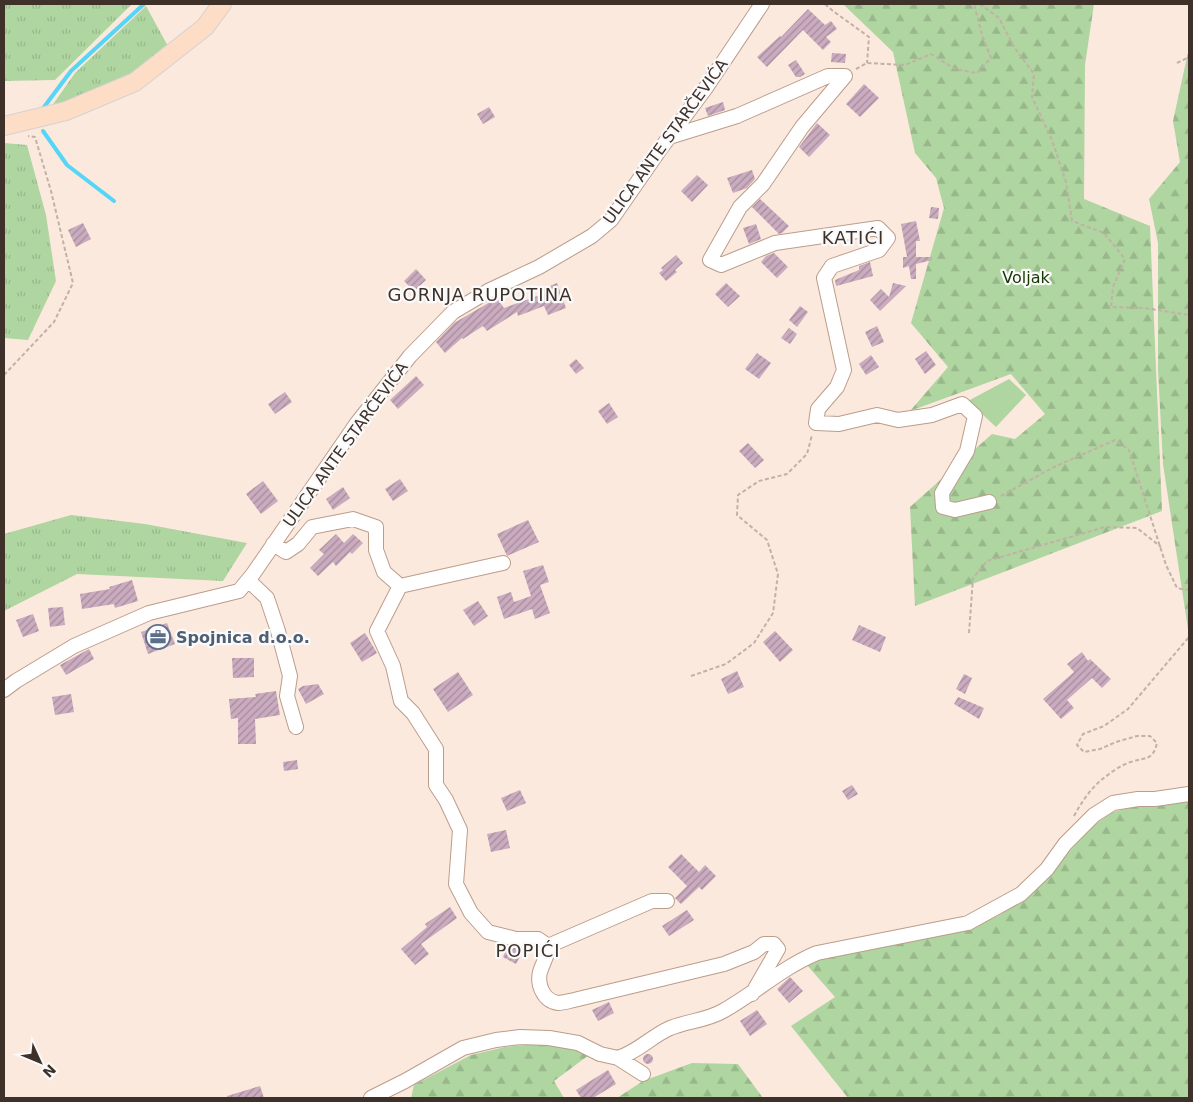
<svg xmlns="http://www.w3.org/2000/svg" width="1193" height="1102" font-family="'DejaVu Sans',sans-serif">
<style>
.grass{fill:url(#grass-tufts)}
.forest{fill:url(#forest-firs)}
.garden{fill:#afd5a0}
.lines{fill:none;stroke-linecap:round;stroke-linejoin:round}
.stream{stroke:#55d6f6;stroke-width:4}
.building{fill:url(#building-hatch)}
.minor-casing{stroke:#bb9d8b;stroke-width:16}
.major-casing{stroke:#d5d2d0;stroke-width:20}
.path{stroke:#c2b1a6;stroke-width:2;stroke-dasharray:4 2.5;stroke-linecap:butt}
.minor{stroke:#fff;stroke-width:14}
.major{stroke:#fdddc5;stroke-width:18}
.labels{text-anchor:middle;stroke-width:4.5;stroke-linejoin:round;paint-order:stroke}
.street-label{font-size:16px;fill:#3e312a;stroke:#fafafa}
.park-label{font-size:16px;fill:#143700;stroke:#fafafa}
.service-label{font-size:16px;font-weight:bold;fill:#4e5e75;stroke:#fafafa;text-anchor:start}
.neighbourhood-label{font-size:18px;letter-spacing:1px;fill:#3e312a;stroke:#fafafa}
</style>
<defs>
<pattern id="grass-tufts" width="24" height="20" patternUnits="userSpaceOnUse" patternTransform="scale(1.25)"><rect width="24" height="20" fill="#afd5a0"/><path d="M3 7l-1-3M5 7V3M7 7l1-3M15 17l-1-3M17 17v-4M19 17l1-3" fill="none" stroke="#98b78a"/></pattern>
<pattern id="forest-firs" width="22" height="20" patternUnits="userSpaceOnUse" patternTransform="scale(1.25)"><rect width="22" height="20" fill="#afd5a0"/><path d="M5 1l3.5 6h-7zM16 11l3.5 6h-7z" fill="#98b78a"/></pattern>
<pattern id="building-hatch" width="6" height="6" patternUnits="userSpaceOnUse" patternTransform="scale(1.25)"><rect width="6" height="6" fill="#caabbf"/><path d="M-1 1l2-2M0 6l6-6M5 7l2-2" fill="none" stroke="#a58c9b"/></pattern>
</defs>
<rect width="100%" height="100%" fill="#fce9dd"/>
<path class="grass" d="M4 4H132L55 80 4 81Z
M146 6 169 48 134 72 49 110 75 73Z
M4 143 27 145 46 215 56 281 28 340 4 338Z
M71 515 145 524 247 543 223 581 77 574 4 611V534Z"/>
<path class="forest" d="M843 4H1094L1085 65 1084 199 1150 226 1162 511 915 606 910 507 992 434 1015 439 1045 414 1011 374 910 411 948 367 911 323 944 208 936 178 915 153 893 52Z
M1189 48V636L1163 464 1158 370V243L1149 199 1180 162 1173 121Z
M1189 800V1098H848L791 1026 835 997 806 964 831 955 973 926 998 916 1028 896 1094 825 1113 812 1137 806Z
M536 1044 570 1047 589 1055 554 1081 564 1098H411L414 1085 471 1055 505 1047Z
M692 1063 738 1064 763 1098H617L643 1081Z"/>
<path class="garden" d="M1009 379 1026 395 996 427 968 401Z"/>
<g class="lines">
<path class="stream" d="M41 111 71 71 144 4
M43 131 67 165 114 201"/>
</g>
<path class="building" d="M808 9 825 25 831 21 837 29 826 37 831 42 823 50 803 30 767 67 757 57 780 36 781 37Z
M832 53 846 54 845 63 831 62Z
M796 60 805 74 800 77H796L788 65Z
M864 84 879 98 860 117 846 104Z
M723 102 725 110 708 116 705 108Z
M489 107 495 117 483 124 477 114Z
M817 123 830 135 809 157 799 147Z
M752 170 755 179 747 188 733 193 727 178Z
M697 175 708 185 692 202 681 191Z
M760 199 789 226 782 233 779 234 752 207Z
M931 207 939 208 938 219 929 218Z
M916 221 920 241H916V257H932V260L916 264V279H911L909 266 903 268V257H907L901 224Z
M83 223 91 239 76 247 68 230Z
M756 224 761 239 749 244 743 228Z
M774 253 788 267 777 278 761 262 766 256Z
M676 255 683 263 675 270 677 272 666 281 659 273 663 270 661 268Z
M870 262 873 276 836 286 835 280 859 270V266Z
M416 269 426 280 414 291 404 281Z
M557 283 566 308 548 315 544 306 518 316 517 312 487 331 483 326 463 339 462 338 445 353 436 342 454 323 497 298 504 308 540 295 538 291Z
M726 283 740 296 728 307 715 294Z
M893 283 906 286 880 311 870 300 881 289 889 297Z
M800 306 808 312 797 327 789 320Z
M877 326 884 342 872 347 865 332Z
M789 328 797 334 790 344 781 338Z
M926 351 936 365 925 374 915 359Z
M757 353 771 363 759 379 745 369Z
M871 355 879 367 866 375 859 364Z
M576 359 584 368 576 374 569 365Z
M416 376 424 385 398 409 390 400Z
M285 392 292 402 275 414 268 404Z
M609 403 618 417 607 424 598 411Z
M748 443 764 460 755 468 739 451Z
M400 479 408 491 393 501 385 489Z
M263 481 278 501 261 514 246 494Z
M343 487 350 498 333 510 326 499Z
M528 520 539 542 507 556 497 534Z
M336 534 344 543 353 534 363 543 352 554 350 552 336 566 333 562 318 576 310 568 324 554 319 550Z
M543 565 549 582 540 585 550 613 535 619 532 609 504 619 497 597 511 592 514 602 531 596 523 571Z
M132 580 138 601 115 608 114 604 82 609 80 594 110 589 109 587Z
M478 601 488 616 474 626 463 610Z
M63 607 65 625 50 627 48 608Z
M33 614 39 631 23 637 16 620Z
M167 623 175 644 148 654 141 632Z
M859 625 886 637 880 652 852 640Z
M775 631 793 650 780 662 763 642Z
M365 633 377 653 362 662 350 643Z
M89 649 94 659 66 675 60 665Z
M1082 652 1088 661 1090 659 1111 679 1102 688 1092 678 1067 700 1074 708 1061 719 1043 699 1074 672 1067 664Z
M232 658H254V677L233 678Z
M737 671 744 687 728 694 721 679Z
M458 672 473 695 448 712 433 689Z
M964 674 972 678 965 694 956 689Z
M318 684 324 694 306 704 298 689 303 686Z
M276 691 280 715 255 719 256 744H238V718L231 719 229 699 256 697 255 694Z
M71 694 74 712 55 715 52 697Z
M958 697 984 708 979 719 954 704Z
M297 760 298 769 284 771 283 762Z
M852 785 858 794 848 800 842 791Z
M520 790 526 803 507 811 501 798Z
M506 830 510 848 491 852 487 834Z
M681 854 699 872 705 865 716 876 702 890 699 887 681 904 675 898 687 886 668 867Z
M450 907 457 918 421 944 429 954 415 965 401 949 427 927 425 924Z
M687 910 694 920 669 936 662 926Z
M508 946 524 949 516 964 503 957Z
M790 977 803 991 789 1003 777 989Z
M609 1002 614 1013 598 1021 592 1010Z
M757 1010 767 1024 750 1036 740 1021Z
M643 1059a5 5 0 1 1 10 0a5 5 0 1 1-10 0Z
M608 1070 616 1084 593 1098H581L576 1090Z
M260 1086 264 1098H227V1096Z"/>
<g class="lines">
<defs>
<path id="minor" d="M669 137 737 116 828 76H845L802 127 763 184 740 207 710 260 721 265 775 243 878 228 888 238 879 250 832 266 824 278 844 370 837 387 818 409 816 423 839 424 877 415 898 420 932 415 962 404 975 416 967 451 942 493 943 507 955 510 989 502
M273 544 286 552 298 544 312 527 353 519 376 527V550L384 572 400 586 377 631 393 666 401 701 413 713 436 749V785L446 800 460 830 456 884 471 913 488 932 516 939H538L548 946C548 956 543 962 540 972 537 984 543 1001 558 1003 563 1003 569 1001 574 1000L724 964 754 952 764 944H774L778 949 752 994
M248 580 267 598 278 631 290 676 287 696 296 727
M400 586 503 563
M4 690 16 681 74 646 149 613 239 591 253 574 357 423 410 356 453 312 490 290 539 267 592 236 611 220 661 148 705 89 762 4
M548 946 652 901H667
M618 1058C637 1052 651 1037 668 1029 685 1021 706 1021 723 1011 755 993 783 967 817 953L968 923 1021 894 1047 869 1065 844 1094 815 1113 803 1138 799H1155L1189 794
M371 1098 405 1081 463 1048 496 1040 520 1037 549 1038 578 1043 600 1054 618 1058 643 1074"/>
<path id="major" d="M4 126 66 111 135 82 205 27 222 4"/>
</defs>
<use href="#minor" class="minor-casing"/>
<use href="#major" class="major-casing"/>
<path class="path" d="M825 4 833 11 869 37 867 63
M980 4 999 18 1014 47 1034 74 1032 97 1052 140 1066 182 1072 221 1104 233 1125 259 1113 287 1111 307 1145 308 1189 315
M1177 63 1189 57
M856 69 867 63 905 65 931 54 955 69 977 73 991 58 982 35 974 4
M4 375 54 322 73 283 51 191 35 137 28 136
M1001 496 1054 467 1115 440 1129 450 1166 565 1177 588 1187 590 1189 588
M969 633 973 578 987 561 1105 527 1137 528 1161 547
M691 676 726 664 754 643 773 613 778 574 767 540 737 515 738 495 759 481 787 474 807 454 812 435
M1074 816C1081 803 1089 791 1100 781 1109 774 1120 765 1131 762 1145 757 1153 761 1157 743L1150 736H1137L1116 742 1100 749 1084 752 1077 745 1083 734 1104 726 1128 709 1189 637"/>
<use href="#minor" class="minor"/>
<use href="#major" class="major"/>
</g>
<defs>
<symbol id="office-ring" viewBox="-11 -11 22 22"><circle r="9.5" fill="#fafafa" stroke="#5c6f8a" stroke-width="1.5"/><path d="M-6-3h4V-5.5h4V-3h4V5H-6ZM-1-4.5V-3h2v-1.5ZM-6 0V1H6V0Z" fill="#5c6f8a"/></symbol>
</defs>
<g fill-rule="evenodd">
<use href="#office-ring" x="144" y="623" width="28" height="28"/>
</g>
<g class="labels">
<g class="street-label">
<text transform="translate(665 141) rotate(-54)" y="6">ULICA ANTE STARČEVIĆA</text>
<text transform="translate(345 444) rotate(-54)" y="6">ULICA ANTE STARČEVIĆA</text>
</g>
<g class="park-label">
<text x="1026" y="283">Voljak</text>
</g>
<g class="service-label">
<text x="176" y="643">Spojnica d.o.o.</text>
</g>
<g class="neighbourhood-label">
<text x="853" y="244">KATIĆI</text>
<text x="480" y="301">GORNJA RUPOTINA</text>
<text x="528" y="957">POPIĆI</text>
</g>
</g>
<rect width="1193" height="1102" fill="none" stroke="#3e312a" stroke-width="10"/>
<g transform="translate(40 1062) rotate(134)" stroke="#fafafa" stroke-width="4" paint-order="stroke">
<path d="M0-4L9 19L0 12L-9 19Z" fill="#3e312a"/>
<text y="-8" font-size="14" font-weight="bold" text-anchor="middle" fill="#3e312a">N</text>
</g>
</svg>
